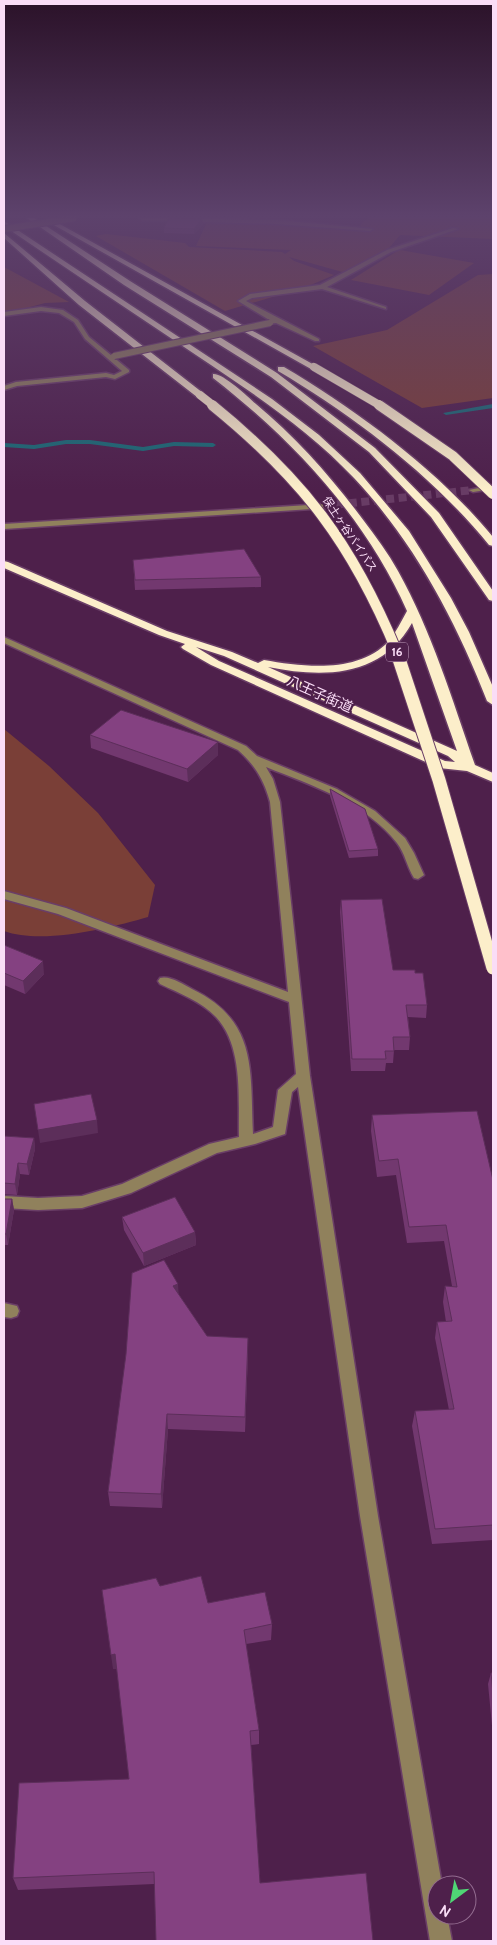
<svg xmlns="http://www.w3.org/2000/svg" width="497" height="1945" font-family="Cabin,'Noto Sans JP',sans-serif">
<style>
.green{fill:#7a3f37}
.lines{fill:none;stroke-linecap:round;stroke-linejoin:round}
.stream{fill:#1a6a75;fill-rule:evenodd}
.minor-tunnel{stroke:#683c65;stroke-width:8;stroke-dasharray:8 4.5;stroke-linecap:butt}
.minor-casing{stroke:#6a3e67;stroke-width:3}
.highway-casing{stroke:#6a3e67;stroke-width:3}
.minor{fill:#90815c;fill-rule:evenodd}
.highway{fill:#fceeca;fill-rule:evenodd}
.minor-bridge-casing{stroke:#6a3e67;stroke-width:8;stroke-linecap:butt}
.highway-bridge-far2-casing{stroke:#6a3e67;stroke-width:9;stroke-linecap:butt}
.highway-bridge-far1-casing{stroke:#6a3e67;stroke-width:12;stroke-linecap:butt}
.highway-bridge-casing{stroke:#6a3e67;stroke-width:15;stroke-linecap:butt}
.minor-bridge{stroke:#90815c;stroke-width:6}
.highway-bridge-far2{stroke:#fceeca;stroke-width:8}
.highway-bridge-far1{stroke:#fceeca;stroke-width:10}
.highway-bridge{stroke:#fceeca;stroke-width:13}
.wall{fill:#72386f}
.shaded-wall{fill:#5c2e5a}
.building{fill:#844181;stroke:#5c2e5a}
.labels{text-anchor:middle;stroke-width:4.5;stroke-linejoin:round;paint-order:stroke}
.far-street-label{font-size:11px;fill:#faddf7;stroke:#4e204b}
.shield{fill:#4e204b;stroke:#c6a4c3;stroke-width:1}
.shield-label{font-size:12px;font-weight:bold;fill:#faddf7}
.street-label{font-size:14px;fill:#faddf7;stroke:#4e204b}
</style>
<rect width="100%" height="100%" fill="#4e204b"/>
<path class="green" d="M368 218H493V239L400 235 389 248 346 273 289 257 294 261 334 275 306 287 225 311 96 236 106 234 185 243 189 247 282 252 285 254 291 250 196 246 207 222 276 223 362 230 361 224Z
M399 250H400L474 263 429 295 351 280Z
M4 267 69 302 45 303 4 314Z
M493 274V398L422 408 313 346 387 330 478 275Z
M4 729 49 766 98 813 155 885 148 917C110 928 42 945 4 931Z"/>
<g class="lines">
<path class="stream" d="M493 404V408L446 415 443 413Z
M66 440H90L143 447 174 442 213 443 216 445 213 447 174 446 143 451 90 444H66L34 449 4 447V443L34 445Z"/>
<path class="minor-tunnel" d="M324 506 473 490"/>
<defs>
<path id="minor" d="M139 218 277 220 373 229 370 231 277 224 142 220Z
M453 228 458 229 391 252 327 287 386 307V309L322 289 252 298 246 301 319 339V341H315L276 323 268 324V322L271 321 238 301 250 294 320 285 387 250Z
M41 307 63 310 78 320 89 337 129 370V372L115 379 106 377 17 386 4 390V386L16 382 106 373 114 375 122 371 85 339 74 322 59 313 41 311 4 316V312Z
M493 485V489L473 492 469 490Z
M324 504 328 506 327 508 4 529V524Z
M4 637 246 746 257 756 337 789 375 811 405 838 414 853 424 875 418 879 414 878C407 867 405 853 397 843 366 803 311 785 266 767L273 779 280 802 310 1076 378 1516 442 1885H437V1915H447L452 1941H430L360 1516 298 1087 292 1092 285 1134 255 1144 217 1153 131 1193 82 1208 38 1210 4 1208V1196L38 1198 82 1196 122 1184 209 1144 239 1137C238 1100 244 1047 216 1017 202 1002 179 993 160 984L158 981 160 978C169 975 183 984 192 989 258 1021 250 1070 253 1134L273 1127 278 1090 296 1074 289 1002 58 914 4 899V891L66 908 288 992 270 802C264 780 255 765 238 750L4 643Z
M4 1303 17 1306 19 1311 17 1316 11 1318 4 1317Z"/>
<path id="highway" d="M27 218H34L130 281 277 373 375 448 439 513 493 591V601L489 600 431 517 369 452 271 377 124 285Z
M4 221 272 399 319 435 360 473 409 531 451 598 469 632 493 687V705L487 701C455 619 414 542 354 478 308 429 251 392 196 355 132 312 67 269 4 226Z
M52 222H56L318 367 311 369 52 224Z
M4 233 85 301 203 393V397H197L79 305 4 238Z
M278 367H284C357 410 439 471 493 537V546L489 545C433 476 354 416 278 371Z
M213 374C223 373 247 396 256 404 297 438 332 478 364 521 376 537 388 553 398 571 432 632 452 699 475 765L493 773V782L467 771 439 768 211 665 183 649 181 647 185 644 159 635 4 568V561L8 562 167 631 232 652 258 663 264 660C304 667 358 674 389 641 396 632 401 622 407 611 366 518 293 440 213 378ZM412 623 457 751 268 667C323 678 381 678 412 623ZM196 647 224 656 448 756 455 762 445 761 219 661Z"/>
</defs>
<use href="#minor" class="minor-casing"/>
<use href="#highway" class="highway-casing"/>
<use href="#minor" class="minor"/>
<use href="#highway" class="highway"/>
<defs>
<path id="minor-bridge" d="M4 229 74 218
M114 356 270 323"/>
<path id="highway-bridge-far2" d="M314 367 381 406
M200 395 214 406"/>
<path id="highway-bridge-far1" d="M212 405C303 479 352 543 397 652
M379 405 453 456 493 494"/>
<path id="highway-bridge" d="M396 650 439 780 493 968"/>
</defs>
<use href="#minor-bridge" class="minor-bridge-casing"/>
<use href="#highway-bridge-far2" class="highway-bridge-far2-casing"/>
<use href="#highway-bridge-far1" class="highway-bridge-far1-casing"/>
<use href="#highway-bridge" class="highway-bridge-casing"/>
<use href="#minor-bridge" class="minor-bridge"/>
<use href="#highway-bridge-far2" class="highway-bridge-far2"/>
<use href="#highway-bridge-far1" class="highway-bridge-far1"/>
<use href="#highway-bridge" class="highway-bridge"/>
</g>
<path class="wall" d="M202 219 203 224 194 234 164 233V228Z
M133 560 261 577V587L135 590Z
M90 735 218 755 188 782 91 748Z
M330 789 378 849V856L349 858 330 796Z
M341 900 393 970 427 1005 426 1018 408 1017 410 1037 409 1050H394L393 1063H386L385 1071H351L340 912Z
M4 945 44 974 25 994 4 985Z
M372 1115 493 1180V1540L432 1544 412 1426 415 1411 449 1410 435 1338 437 1322H446L443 1302 445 1286H452L444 1241 407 1243 396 1175 377 1177 371 1131Z
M4 1136 34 1138 35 1149 29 1175 20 1174 17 1195 4 1194Z
M4 1199H12L14 1210 8 1245H4Z
M122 1217 195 1232 196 1245 144 1266 124 1230Z
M178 1294 207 1336 248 1353 245 1432 168 1429 162 1508 110 1506 108 1492Z
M160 1586 272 1624 271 1640 246 1644 259 1730V1744L251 1745 260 1883 373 1941 154 1884 18 1890 13 1878 129 1779 117 1669H113Z
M491 1673H493V1736L488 1684Z"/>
<path class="shaded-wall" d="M202 219 203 224 194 234V229Z
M218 742V755L188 782 187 769Z
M43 961 44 974 25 994 23 981Z
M97 1120 98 1133 40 1143 38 1130Z
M34 1138 35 1149 29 1175 27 1164Z
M18 1163 20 1174 17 1195 15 1184Z
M12 1199 14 1210 8 1245 6 1234Z
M195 1232 196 1245 144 1266 143 1253Z
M178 1284 179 1299 173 1286Z
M248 1338V1353L245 1432V1417Z
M167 1414 168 1429 162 1508 161 1494Z
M115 1654 117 1669H113L111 1655Z"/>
<path class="building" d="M169 218 202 219 194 229 164 228Z
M244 549 261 577 135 580 133 560Z
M121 710 218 742 187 769 90 735Z
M330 789 365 809 378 849 349 851Z
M382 899 393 970H415V973H423L427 1005H406L410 1037H393L394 1051H385L386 1059H352L341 900Z
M4 945 43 961 23 981 4 973Z
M91 1094 97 1120 38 1130 34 1104Z
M477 1111 493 1180V1525L435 1529 415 1411 454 1409 437 1322 452 1321 445 1286 457 1287 446 1225 409 1227 398 1159 379 1161 372 1115Z
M4 1136 34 1138 27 1164 18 1163 15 1184 4 1183Z
M175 1197 195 1232 143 1253 122 1217Z
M4 1199H12L6 1234H4Z
M164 1260 178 1284 173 1286 207 1336 248 1338 245 1417 167 1414 161 1494 108 1492 126 1354 132 1273Z
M201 1576 208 1603 265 1592 272 1624 244 1630 259 1730 250 1731 260 1883 366 1873 373 1941H156L154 1872 13 1878 19 1783 129 1779 115 1654 111 1655 102 1590 156 1578 160 1586Z
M491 1673H493V1693Z"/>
<linearGradient id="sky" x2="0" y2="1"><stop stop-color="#2b1229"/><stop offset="0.44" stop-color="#5d426c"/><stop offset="1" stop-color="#5d426c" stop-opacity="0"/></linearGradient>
<rect width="497" height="490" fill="url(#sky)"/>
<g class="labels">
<g class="far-street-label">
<text transform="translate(350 534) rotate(56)" y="4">保土ヶ谷バイパス</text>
</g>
<rect class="shield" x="386" y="642.5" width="22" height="19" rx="4"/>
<g class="shield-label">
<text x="397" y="656">16</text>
</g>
<g class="street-label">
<text transform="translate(320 694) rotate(24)" y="5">八王子街道</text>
</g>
</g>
<rect width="497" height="1945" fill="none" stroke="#faddf7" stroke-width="10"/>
<g transform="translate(452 1900) rotate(212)"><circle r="24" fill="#4e204b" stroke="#936c90"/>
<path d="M0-4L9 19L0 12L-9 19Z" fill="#4fd675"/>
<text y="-8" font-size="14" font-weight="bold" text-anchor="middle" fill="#faddf7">N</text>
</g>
</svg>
